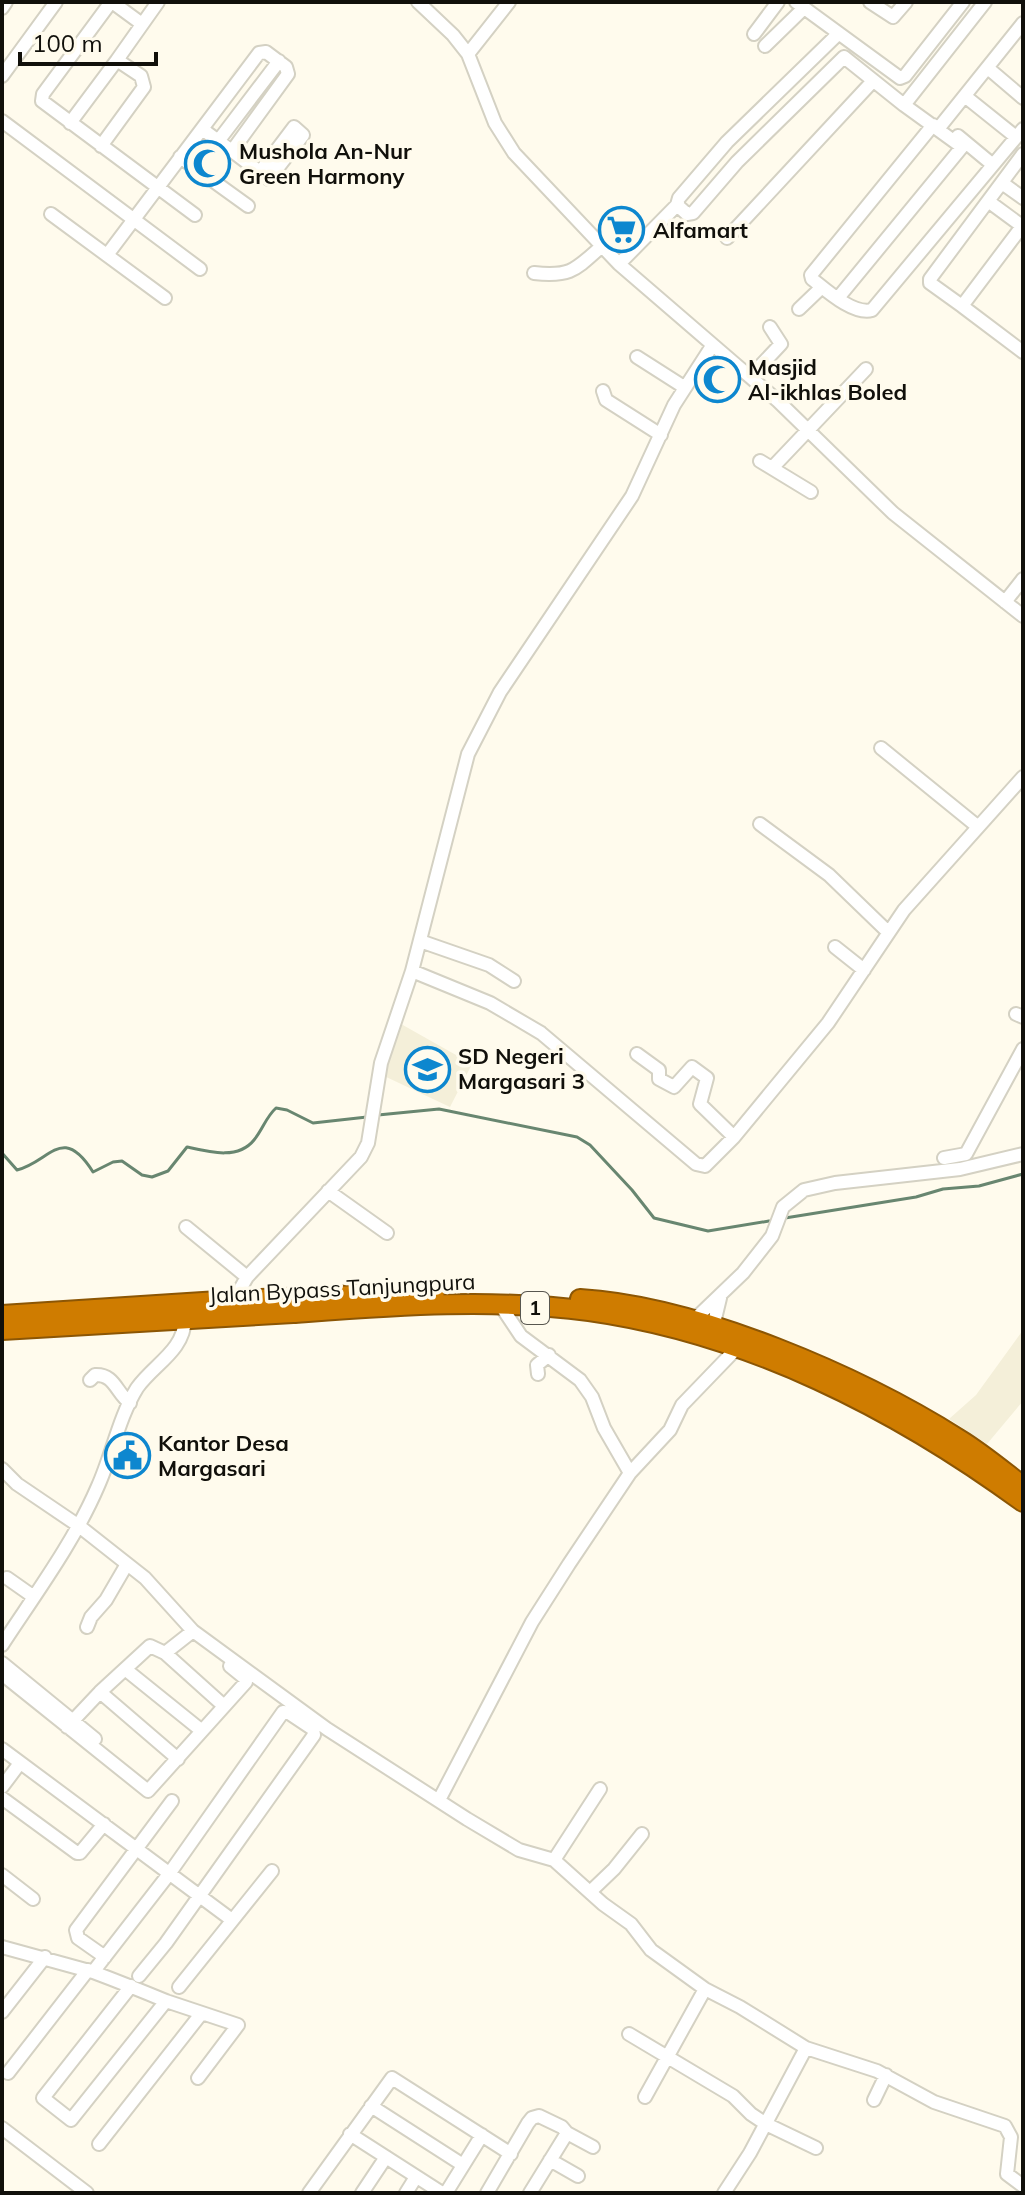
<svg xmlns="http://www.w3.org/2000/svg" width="1025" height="2195" font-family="Mulish,sans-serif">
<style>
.built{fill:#f4efd9}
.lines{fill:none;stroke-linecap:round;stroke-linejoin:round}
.stream{stroke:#688670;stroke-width:3}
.minor-casing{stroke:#d4d1c3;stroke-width:16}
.highway-casing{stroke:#8c5604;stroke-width:22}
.minor{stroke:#fff;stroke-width:12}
.highway{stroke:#cf7c00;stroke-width:18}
.labels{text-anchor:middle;stroke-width:7;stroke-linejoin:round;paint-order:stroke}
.shield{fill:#fffbed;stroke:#58564f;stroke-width:2}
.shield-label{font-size:20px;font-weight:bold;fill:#11100b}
.poi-label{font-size:22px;font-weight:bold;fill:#11100b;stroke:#fffbed;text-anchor:start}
.street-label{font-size:22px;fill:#11100b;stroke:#fffbed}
</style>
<rect width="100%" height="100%" fill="#fffbed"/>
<path class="built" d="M401 1024 472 1064 450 1107 382 1075Z
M1023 1330V1401L987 1444 949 1419 976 1395Z"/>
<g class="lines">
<path class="stream" d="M378 1115 439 1109 577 1137 590 1145 632 1190 654 1218 708 1231 769 1221
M2 1153 17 1170C50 1162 62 1123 93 1172L113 1162 122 1161 142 1175 152 1177 168 1171 187 1147C209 1152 238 1160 254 1140 263 1129 266 1117 276 1108L287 1110 313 1123 367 1117
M785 1218 916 1197 943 1189 979 1186 1023 1174"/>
<defs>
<path id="minor" d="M111 2 43 94 42 101 195 215
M112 2 142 24
M418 2 453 35 468 54 495 123 514 153 619 264 778 401 893 513 1023 616
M796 2 900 78 905 76 963 2
M870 2 893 17 906 2
M2 8 6 2
M754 34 778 2
M765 46 804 8
M468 54 509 2
M117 60 158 2
M989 69 1023 98
M2 76 56 2
M966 97 1016 137
M2 121 200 269
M70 123 117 60 141 76 144 87 101 146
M933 125 811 275 812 279C826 290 853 315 872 310L1023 129
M938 129 1023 23
M958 136 993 165
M219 140 279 61
M232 151 269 179 303 135 294 127 260 172
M180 157 248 206
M1002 183 1023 198
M988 201 1022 226
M677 205 687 214 693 213 737 162 844 57 904 105 985 2
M51 214 165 298
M1023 225 962 306 1023 352
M727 238 872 82
M107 255 259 53 266 52 286 67 288 74 232 151 202 129
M619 264 677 205 679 198 727 142 838 34
M534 273C571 277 575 270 602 246
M838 298 962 147 904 105
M962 306 930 283V279L1023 154
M799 309 822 287
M637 357 684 387
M750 377 781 344 770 327
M603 391 606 400 661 435
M760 461 811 492
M772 468 866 369
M1005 602 1023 579
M881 748 977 826
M760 824 829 875 888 932
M420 941 489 965 514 981
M835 947 864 970
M412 971 490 1003 541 1033 696 1164 705 1166 734 1137 828 1023 904 910 1023 777
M1016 1014 1023 1017
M637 1054 659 1070V1079L674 1087 692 1067 707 1078 700 1104 734 1137
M944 1158 966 1154 1023 1049
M328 1191 387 1233
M186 1227 247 1277
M234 1300 247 1277 361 1157 368 1143 381 1063 412 971 468 754 500 692 632 496 674 405 712 346
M501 1306 521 1336 580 1380 592 1397 604 1428 630 1473
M694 1320 743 1273 772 1236 783 1207 804 1190 835 1183 960 1169 1023 1154
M713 1327 720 1298
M538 1374 537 1365 549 1355
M90 1380 95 1375C115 1374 116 1393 130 1403
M2 1469 17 1484 79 1526 145 1578 193 1631 327 1729 467 1819 519 1850 554 1860 603 1904 631 1924 651 1950 705 1989 740 2007 806 2048 877 2071 934 2102 1005 2126 1011 2137 1007 2174 1023 2186
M7 1578 34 1597
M87 1627 91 1617 106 1600 127 1564
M2 1645C36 1593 74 1542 98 1486 112 1455 119 1417 137 1388 154 1364 184 1351 185 1319
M165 1653 193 1631
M2 1663 95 1739
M125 1669 202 1731
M2 1674 148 1791 246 1682V1679L230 1666
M100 1692 178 1759
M67 1727 100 1692 150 1646 165 1653 224 1706
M2 1749 232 1920
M2 1787 20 1763
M2 1798 77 1853H80L104 1824
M439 1800 532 1622 569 1564 630 1473 670 1430 682 1405 736 1349
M554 1860 600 1789
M2 1875 33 1899
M590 1892 614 1869 642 1834
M2 1947 93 1972
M105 1957 78 1938 76 1930 172 1801
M131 1986 43 2098 71 2120 166 2001C142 1991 117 1981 93 1972L169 1874 283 1712 289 1713 313 1729 314 1735 166 1943 139 1976
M179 1987 272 1871
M166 2001 238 2025 198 2078
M2 2012 45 1957
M629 2034 733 2096 751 2114 766 2124 816 2148
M8 2073 88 1970
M645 2097 705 1989
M874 2100 886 2075
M371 2106 463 2165
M2 2128 87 2193
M567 2133 593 2147
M350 2134 442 2193
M99 2144 201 2014
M550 2160 578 2176
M309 2193 392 2078 511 2154
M362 2193 386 2157
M406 2193 416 2177
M446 2193 482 2135
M487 2193 528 2123 532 2118 539 2116 562 2127 567 2133 530 2193
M724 2193 750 2153 806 2048"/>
<path id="highway" d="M580 1299C698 1306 859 1376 959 1439 982 1453 1002 1470 1023 1486
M2 1315 234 1300 435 1292
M2 1330C99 1324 196 1319 293 1313 391 1306 491 1298 589 1311 747 1333 896 1409 1023 1502"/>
</defs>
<use href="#minor" class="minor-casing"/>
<use href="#highway" class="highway-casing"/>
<use href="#minor" class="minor"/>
<use href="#highway" class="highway"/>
</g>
<defs>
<symbol id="mosque-ring" viewBox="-11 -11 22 22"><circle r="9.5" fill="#fffbed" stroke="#0d87cf" stroke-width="1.5"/><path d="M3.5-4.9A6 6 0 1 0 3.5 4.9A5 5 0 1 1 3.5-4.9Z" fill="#0d87cf"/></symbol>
<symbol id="supermarket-ring" viewBox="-11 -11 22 22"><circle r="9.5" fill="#fffbed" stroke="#0d87cf" stroke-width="1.5"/><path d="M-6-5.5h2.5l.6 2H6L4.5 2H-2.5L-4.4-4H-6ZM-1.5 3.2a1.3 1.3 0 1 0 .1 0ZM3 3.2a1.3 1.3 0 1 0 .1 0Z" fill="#0d87cf"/></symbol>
<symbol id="school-ring" viewBox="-11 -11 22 22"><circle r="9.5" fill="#fffbed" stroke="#0d87cf" stroke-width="1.5"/><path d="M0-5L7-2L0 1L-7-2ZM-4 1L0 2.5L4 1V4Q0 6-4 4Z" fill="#0d87cf"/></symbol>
<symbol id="civic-ring" viewBox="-11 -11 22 22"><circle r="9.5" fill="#fffbed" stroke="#0d87cf" stroke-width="1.5"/><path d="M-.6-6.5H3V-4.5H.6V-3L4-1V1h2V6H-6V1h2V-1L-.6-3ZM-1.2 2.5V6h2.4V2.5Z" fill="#0d87cf"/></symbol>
</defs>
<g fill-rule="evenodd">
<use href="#mosque-ring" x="182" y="138" width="51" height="51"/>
<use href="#supermarket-ring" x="596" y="204" width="51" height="51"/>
<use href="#mosque-ring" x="692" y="354" width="51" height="51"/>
<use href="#school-ring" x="402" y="1044" width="51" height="51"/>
<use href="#civic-ring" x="102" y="1430" width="51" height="51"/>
</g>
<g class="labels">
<rect class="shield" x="521" y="1292" width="28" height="32" rx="6"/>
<g class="shield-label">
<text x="535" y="1315">1</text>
</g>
<g class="poi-label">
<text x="239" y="159">Mushola An-Nur<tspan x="239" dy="25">Green Harmony</tspan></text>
<text x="653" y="238">Alfamart</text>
<text x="748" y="375">Masjid<tspan x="748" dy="25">Al-ikhlas Boled</tspan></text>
<text x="458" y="1064">SD Negeri<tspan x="458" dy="25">Margasari 3</tspan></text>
<text x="158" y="1451">Kantor Desa<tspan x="158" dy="25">Margasari</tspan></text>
</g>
<g class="street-label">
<text transform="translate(342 1288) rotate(-3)" y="8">Jalan Bypass Tanjungpura</text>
</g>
</g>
<rect width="1025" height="2195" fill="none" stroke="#11100b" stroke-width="8"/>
<path d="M20 52v12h136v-12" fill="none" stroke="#11100b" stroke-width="4"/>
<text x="32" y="52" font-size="24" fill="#11100b" stroke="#fffbed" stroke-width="6" paint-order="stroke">100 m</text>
</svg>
